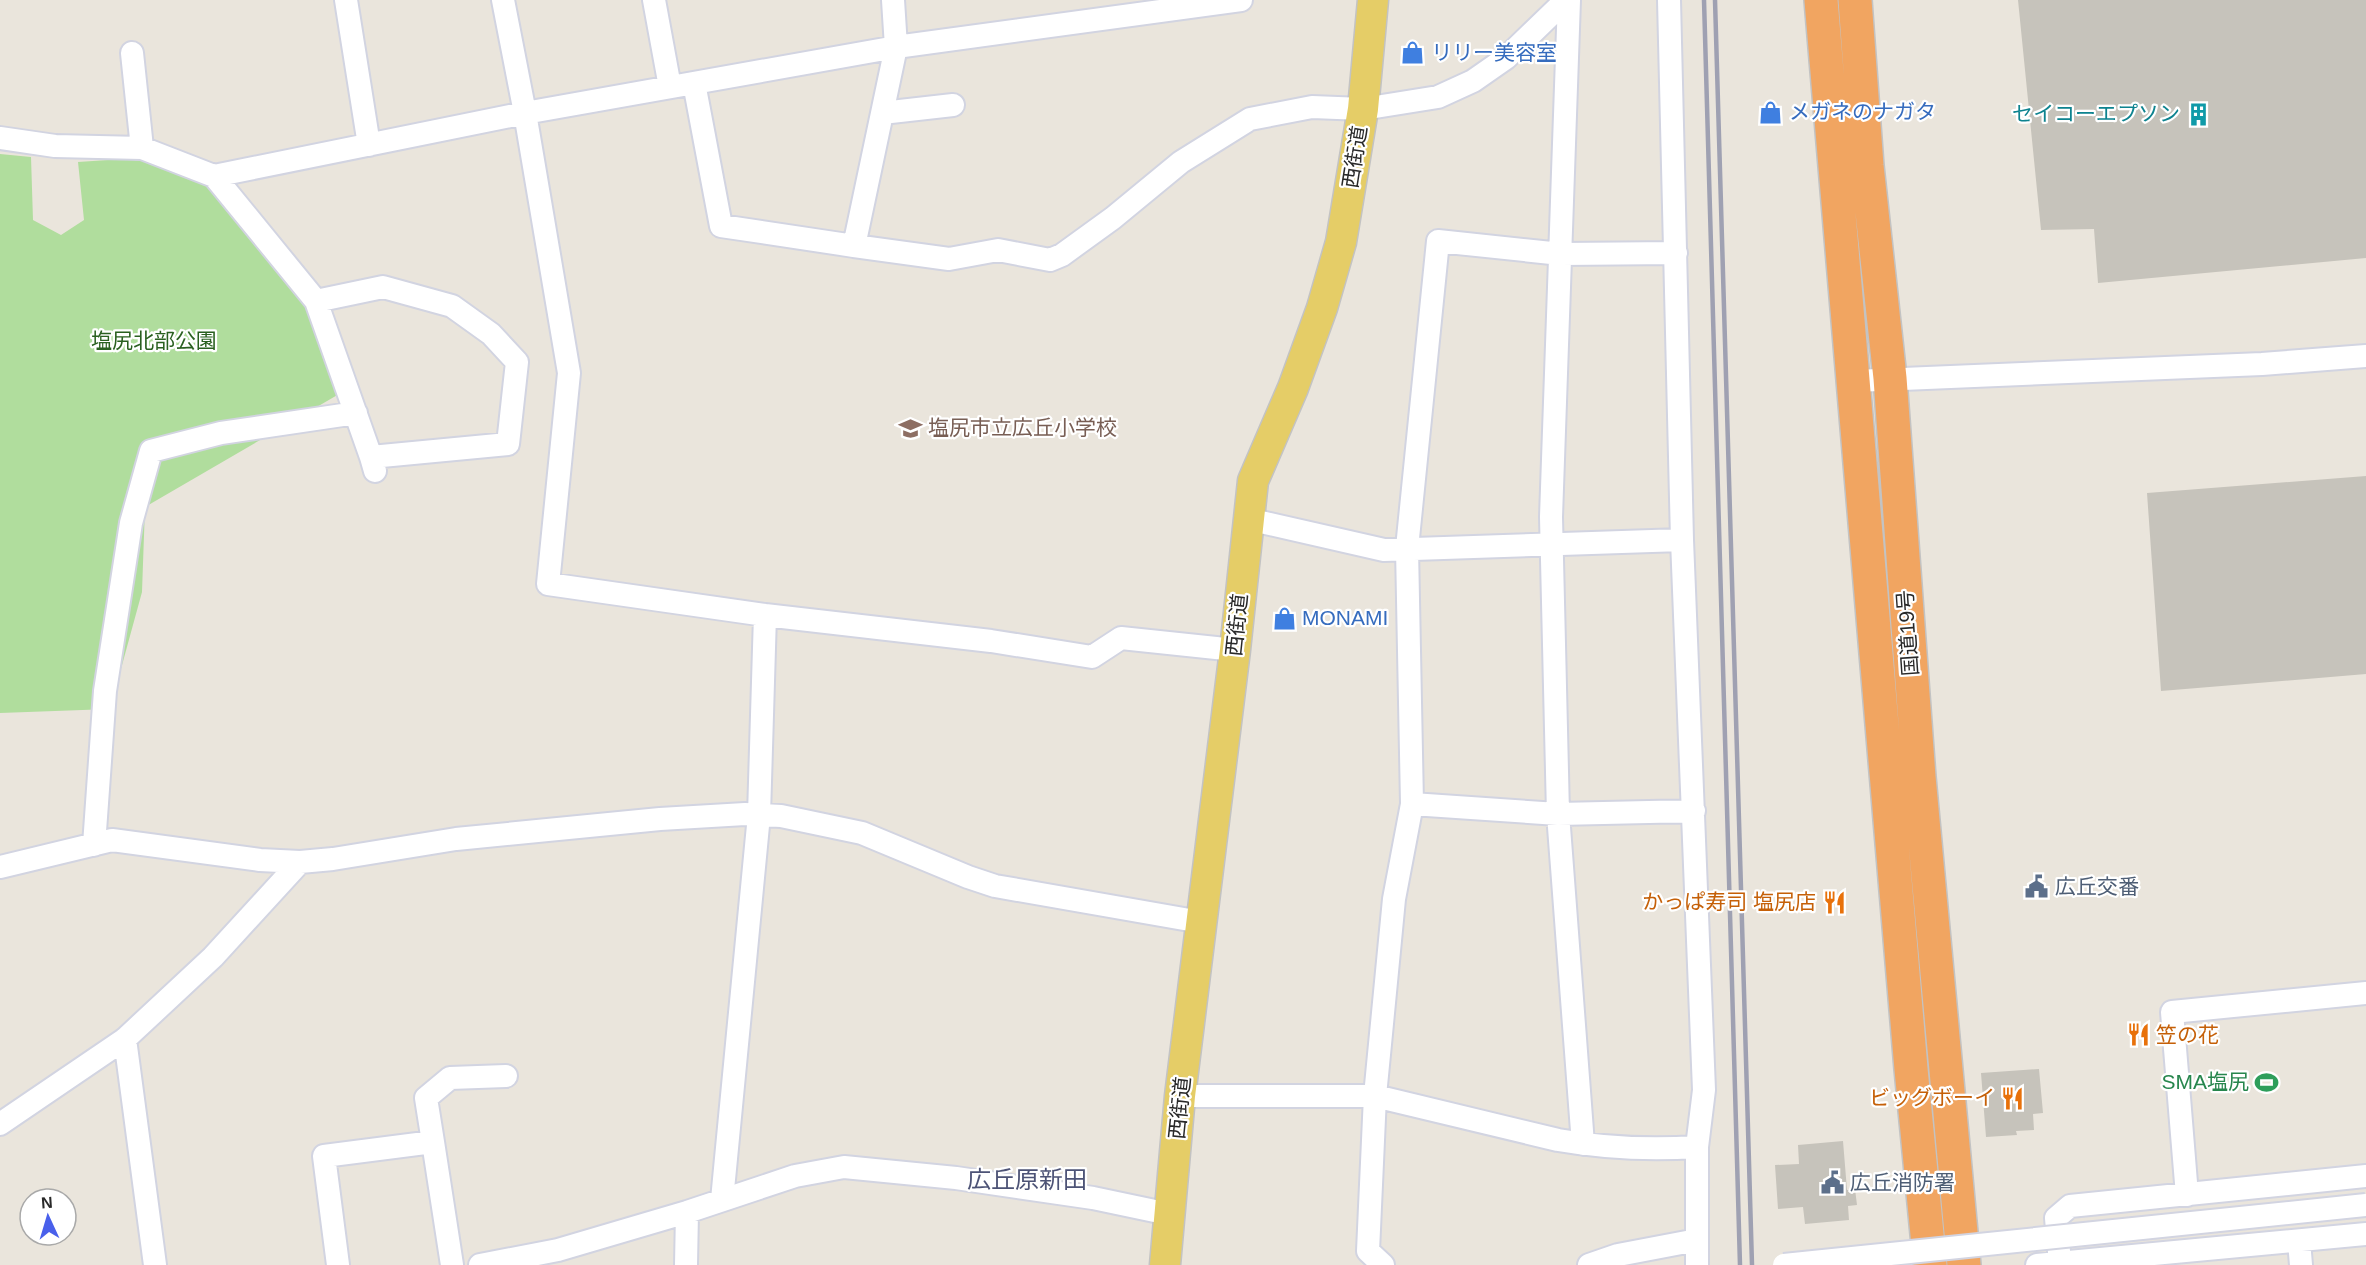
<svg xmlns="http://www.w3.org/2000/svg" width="2366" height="1265" font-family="Helvetica,'Noto Sans JP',sans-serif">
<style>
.green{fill:#b0dd9d}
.building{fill:#c6c3bb}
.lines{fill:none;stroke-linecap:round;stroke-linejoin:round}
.minor-casing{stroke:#d2d4e1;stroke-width:26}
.major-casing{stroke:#c3c3c3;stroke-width:33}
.highway-casing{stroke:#c3c3c3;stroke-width:36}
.minor{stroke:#fff;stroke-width:22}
.major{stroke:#e5cd67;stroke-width:30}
.highway{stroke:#f1a561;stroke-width:33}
.rail{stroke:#9fa1b2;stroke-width:4.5}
.minor-bridge-casing{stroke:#d2d4e1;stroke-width:26;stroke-linecap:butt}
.minor-bridge{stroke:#fff;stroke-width:22}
.labels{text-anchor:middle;stroke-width:4.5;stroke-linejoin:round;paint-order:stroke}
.shop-label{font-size:21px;fill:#366cbe;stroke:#fff;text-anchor:start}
.culture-label{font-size:21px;fill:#0d838f;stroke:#fff;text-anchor:end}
.street-label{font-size:21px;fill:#292929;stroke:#fff}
.park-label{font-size:21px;fill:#2a6020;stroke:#fff}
.education-label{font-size:21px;fill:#785e54;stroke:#fff;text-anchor:start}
.service-label{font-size:21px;fill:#4e5e75;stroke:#fff;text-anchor:start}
.food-label{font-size:21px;fill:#c56008;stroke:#fff;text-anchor:end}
.leisure-label{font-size:21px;fill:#27864d;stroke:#fff;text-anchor:end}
.quarter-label{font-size:24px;fill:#4d5376;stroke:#fff}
</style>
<rect width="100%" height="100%" fill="#eae5dc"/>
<path class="green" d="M0 154 31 157 33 220 61 235 84 220 78 162 123 159 162 163 208 181 309 281 346 390 145 507 142 592 110 709 0 713Z"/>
<path class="building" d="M2018 0H2366V258L2098 283 2094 229 2041 230Z
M2366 476V674L2161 691 2147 493Z
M2039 1069 2043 1113 2033 1114 2034 1130 2016 1131 2017 1135 1986 1137 1981 1073Z
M1843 1141 1847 1190 1855 1189 1857 1205 1848 1206 1849 1220 1805 1224 1803 1207 1778 1209 1775 1165 1799 1164 1798 1145Z"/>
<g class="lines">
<defs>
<path id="minor" d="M346 0 369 145
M503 0 525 113 569 373 548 584 765 615 991 641 1092 657 1121 638 1235 650
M654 0 670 87
M893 0 896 47 854 246 949 259 998 250 1050 260 1062 255 1113 218 1181 162 1250 119 1312 107 1363 109 1438 97 1473 81 1506 58 1566 0
M1569 0 1551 517 1558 814 1583 1144
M1669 0 1682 540 1704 1090 1697 1147V1265
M132 53 142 148
M694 83 721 226 854 246
M882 113 953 105
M0 138 55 146 142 148 214 176 525 113 896 47 1241 0
M214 176 316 301 371 457 375 471
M316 301 383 287 452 306 491 334 517 362 508 444 371 457
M1855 381 2262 364 2366 356
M1248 519 1384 550 1682 540
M1412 804 1558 814 1694 811
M94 845 105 691 131 523 151 451 221 433 356 413
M0 867 112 840 260 860 300 862 333 859 456 839 660 819 745 814 781 816 862 833 968 877 995 886 1201 922
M125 1039 155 1265
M1180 1096H1375L1558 1140C1604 1148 1650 1150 1697 1147
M0 1124 125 1039 213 957 300 862
M433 1142 426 1098 450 1078 506 1076
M2187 1195 2172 1012 2366 993
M722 1200 759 815 765 615
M2299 1241 2301 1265
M2060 1263 2056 1218 2070 1206 2366 1176
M338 1265 324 1156 433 1142 452 1265
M480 1265 558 1250 687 1212 795 1176 844 1167 956 1178 1093 1198 1169 1214
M686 1265 687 1212
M1383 1265 1368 1251 1375 1096 1394 899 1412 804 1407 548 1438 241 1561 254 1676 253
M1589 1265 1618 1255 1697 1240
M2037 1265 2366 1234"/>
<path id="major" d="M1165 1265 1180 1096 1235 650 1253 481 1293 388 1322 308 1341 242 1363 109 1373 0"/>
<path id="highway" d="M1821 0 1911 1069 1930 1265
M1855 0 1867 166 1890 378 1919 777 1964 1265"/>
</defs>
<use href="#minor" class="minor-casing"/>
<use href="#major" class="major-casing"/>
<use href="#highway" class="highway-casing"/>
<use href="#minor" class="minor"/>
<use href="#major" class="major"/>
<use href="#highway" class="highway"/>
<path class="rail" d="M1704 0 1740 1265
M1715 0 1752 1265"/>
<defs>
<path id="minor-bridge" d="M1784 1265 2366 1205"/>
</defs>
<use href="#minor-bridge" class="minor-bridge-casing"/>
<use href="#minor-bridge" class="minor-bridge"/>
</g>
<defs>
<symbol id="shop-bare" viewBox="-9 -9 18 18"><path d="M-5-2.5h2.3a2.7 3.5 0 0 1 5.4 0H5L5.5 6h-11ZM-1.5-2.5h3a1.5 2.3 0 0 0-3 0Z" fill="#3f7fe0" stroke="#fff" stroke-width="2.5" paint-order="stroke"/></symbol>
<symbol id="building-bare" viewBox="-9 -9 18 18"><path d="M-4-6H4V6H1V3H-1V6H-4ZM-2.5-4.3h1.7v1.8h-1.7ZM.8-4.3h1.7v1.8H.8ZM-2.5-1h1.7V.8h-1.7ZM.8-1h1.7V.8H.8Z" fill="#0f9aa8" stroke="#fff" stroke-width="2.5" paint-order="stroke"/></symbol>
<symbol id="school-bare" viewBox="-9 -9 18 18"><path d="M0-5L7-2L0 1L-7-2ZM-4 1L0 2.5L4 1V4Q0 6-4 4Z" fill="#8d6e63" stroke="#fff" stroke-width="2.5" paint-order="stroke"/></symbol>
<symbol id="civic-bare" viewBox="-9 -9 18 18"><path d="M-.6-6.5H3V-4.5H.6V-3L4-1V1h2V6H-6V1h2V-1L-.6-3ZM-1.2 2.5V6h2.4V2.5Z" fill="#5c6f8a" stroke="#fff" stroke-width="2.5" paint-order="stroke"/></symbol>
<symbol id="restaurant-bare" viewBox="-9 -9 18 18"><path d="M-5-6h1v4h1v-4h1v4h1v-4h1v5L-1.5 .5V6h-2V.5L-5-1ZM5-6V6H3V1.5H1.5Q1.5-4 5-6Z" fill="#e8710a" stroke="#fff" stroke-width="2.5" paint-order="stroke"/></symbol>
<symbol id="stadium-bare" viewBox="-9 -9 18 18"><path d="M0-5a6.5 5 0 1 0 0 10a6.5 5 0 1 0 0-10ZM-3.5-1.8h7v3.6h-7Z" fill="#2e9e5b" stroke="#fff" stroke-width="2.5" paint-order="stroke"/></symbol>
</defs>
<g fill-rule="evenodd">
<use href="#shop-bare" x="1396" y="36" width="33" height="33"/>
<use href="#shop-bare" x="1754" y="96" width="33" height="33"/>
<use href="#building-bare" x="2182" y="98" width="33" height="33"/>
<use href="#school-bare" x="894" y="412" width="33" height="33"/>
<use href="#shop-bare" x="1268" y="602" width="33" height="33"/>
<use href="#civic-bare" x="2020" y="870" width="33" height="33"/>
<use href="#restaurant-bare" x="1818" y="886" width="33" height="33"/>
<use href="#restaurant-bare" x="2122" y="1018" width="33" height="33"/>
<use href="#stadium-bare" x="2250" y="1066" width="33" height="33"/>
<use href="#restaurant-bare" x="1996" y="1082" width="33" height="33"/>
<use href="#civic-bare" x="1816" y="1166" width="33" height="33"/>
</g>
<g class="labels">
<g class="shop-label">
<text x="1431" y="60">リリー美容室</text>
<text x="1789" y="119">メガネのナガタ</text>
<text x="1302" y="625">MONAMI</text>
</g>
<g class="culture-label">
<text x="2180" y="121">セイコーエプソン</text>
</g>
<g class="street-label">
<text transform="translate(1355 157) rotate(-81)" y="7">西街道</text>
<text transform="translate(1237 625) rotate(-84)" y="7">西街道</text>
<text transform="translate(1908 633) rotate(-94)" y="7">国道19号</text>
<text transform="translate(1180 1108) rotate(-84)" y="7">西街道</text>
</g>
<g class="park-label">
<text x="154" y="348">塩尻北部公園</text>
</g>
<g class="education-label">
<text x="928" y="435">塩尻市立広丘小学校</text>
</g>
<g class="service-label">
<text x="2055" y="894">広丘交番</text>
<text x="1850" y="1190">広丘消防署</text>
</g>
<g class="food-label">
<text x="1816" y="909">かっぱ寿司 塩尻店</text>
<text x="2156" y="1042" text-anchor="start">笠の花</text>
<text x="1995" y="1105">ビッグボーイ</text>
</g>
<g class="leisure-label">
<text x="2249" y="1089">SMA塩尻</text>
</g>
<g class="quarter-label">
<text x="1027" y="1188">広丘原新田</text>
</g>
</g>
<g transform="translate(48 1217) rotate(356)"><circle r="28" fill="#ffffff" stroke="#a9a9a9" stroke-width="1.5"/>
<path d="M0-4.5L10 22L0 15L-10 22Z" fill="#4960eb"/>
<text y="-9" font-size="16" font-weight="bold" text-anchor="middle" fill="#292929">N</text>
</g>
</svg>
